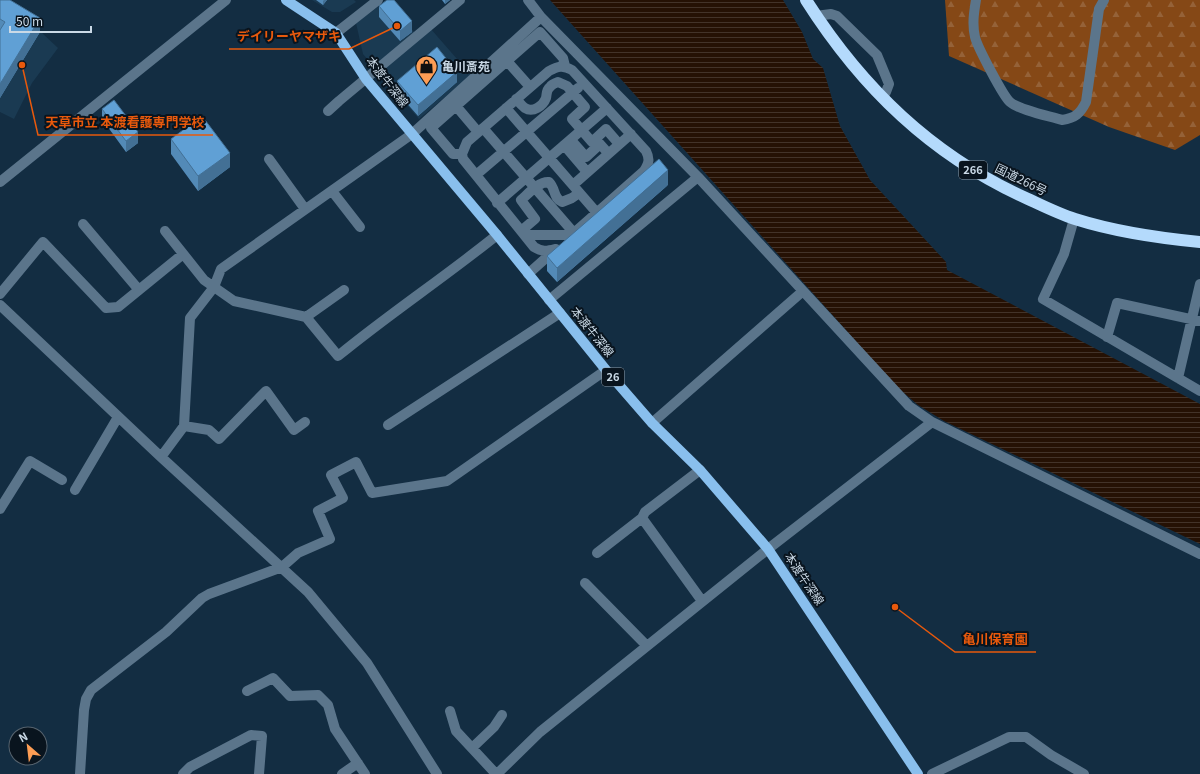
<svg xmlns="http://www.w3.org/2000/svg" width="1200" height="774" font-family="Georgia,'Noto Sans JP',serif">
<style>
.built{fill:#1a3a52}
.forest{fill:url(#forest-firs)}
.water{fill:url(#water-rules)}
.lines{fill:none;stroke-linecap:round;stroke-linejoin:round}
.minor{stroke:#5b758b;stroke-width:10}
.major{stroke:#89bfed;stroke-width:10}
.highway{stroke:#b4dafc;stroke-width:12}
.wall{fill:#538ab7}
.shaded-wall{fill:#437095}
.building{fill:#60a0d5;stroke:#437095}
.labels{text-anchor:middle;stroke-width:4;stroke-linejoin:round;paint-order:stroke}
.shield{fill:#09141e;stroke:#909eaa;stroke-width:1}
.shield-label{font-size:11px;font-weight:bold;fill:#cad9e6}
.poi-label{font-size:12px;font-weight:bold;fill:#cad9e6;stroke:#09141e;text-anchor:start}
.street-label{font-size:12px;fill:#cad9e6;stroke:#09141e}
.leader{fill:none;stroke:#e8590c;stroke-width:1.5}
.callout-dot{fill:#e8590c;stroke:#09141e;stroke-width:1.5}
.callout-label{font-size:13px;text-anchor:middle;font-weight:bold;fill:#e8590c;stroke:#09141e;stroke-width:4;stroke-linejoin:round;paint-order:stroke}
</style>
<defs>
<pattern id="forest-firs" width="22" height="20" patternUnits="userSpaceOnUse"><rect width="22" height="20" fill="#854816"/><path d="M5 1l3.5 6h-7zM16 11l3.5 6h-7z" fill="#956238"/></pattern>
<pattern id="water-rules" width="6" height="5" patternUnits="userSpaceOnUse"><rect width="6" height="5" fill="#251104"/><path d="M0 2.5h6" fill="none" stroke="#433329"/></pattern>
</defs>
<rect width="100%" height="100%" fill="#132d42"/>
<path class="built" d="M0 0H7L58 48 32 83 14 119 0 112Z
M312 0H354L356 2 340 12H332Z
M386 1 416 34 375 68 363 54 356 23Z
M430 28 471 75 419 119 379 73Z"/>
<path class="forest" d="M945 0H1200V135L1175 150 1109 127 949 56Z"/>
<path class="water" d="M550 0H783L802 32 813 59 823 68 840 126 870 180 946 262 947 270 1200 404V544L944 421 918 405 897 387Z"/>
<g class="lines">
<path class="minor" d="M528 0 541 17 698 177 909 406 932 422 1200 554
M976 0C974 12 972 24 975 37 977 46 1003 96 1010 102 1019 110 1049 116 1062 120 1075 118 1080 114 1086 102L1099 9 1104 0
M816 16 831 14 837 16 877 55 889 84 886 92 882 98
M336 33 378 0
M507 61 530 87
M516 99C519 102 522 106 525 108 533 113 543 106 546 98 547 94 546 90 550 87 552 84 555 83 558 82L567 86 585 107 572 119 592 142 606 129 619 144
M456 106 478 132
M506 108 597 213
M328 111 339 101 460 0
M483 128 574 233
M571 140 586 157 600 144 608 153
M564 145 587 172
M462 154H453L431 128 540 32 563 58 565 66
M269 159 305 209
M476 175 578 88
M0 182 226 0
M573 185 631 134
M332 191 360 227
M497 203 607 108
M1074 219 1064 254 1043 299 1200 391
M83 224 139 290
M165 231 204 280 234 301 306 317 338 356C389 314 445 277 497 235
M521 231 535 219 521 200C529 193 539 181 549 182 556 189 553 198 562 202L572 198 579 193
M525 235H572
M555 249C547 251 542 252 534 247L463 159 462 154 467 142 549 71C558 66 563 65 572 70L646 151C650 159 649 163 644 171L575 232
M528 274 556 249
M0 294 43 242 106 308 118 307 183 254
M549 300 698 177
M0 305 161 457 308 592 367 663 437 774
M306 317 344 290
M1107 337 1117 303 1200 321
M1178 378 1200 284
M652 423 803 291
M388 425 560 313
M184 426 209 430 219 439 266 391 294 430 305 422
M161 457 184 426 190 318 214 287 221 269 412 134 541 17
M75 490 118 417
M0 509 30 461 62 480
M642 518 702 601
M597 553 642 518 645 512 700 470
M585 583 647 646
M247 691 273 678 290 696 318 695 328 705 335 729 365 774
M450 711 456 731 496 774
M472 748 494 727 502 715
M80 774 84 710 86 699 91 690 166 632 202 598 209 594 282 567 298 553 330 539 318 511 343 498 331 475 356 462 372 493 447 481 606 370
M183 774 190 767 251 735 262 736 259 774
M342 774 358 763
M497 774 540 732 768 549 932 422
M932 774 1009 737H1026L1051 755 1084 774"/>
<path class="major" d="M286 0 336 33 366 79 497 235 606 370 652 423 700 470 768 549 918 774"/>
<path class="highway" d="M806 0C862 88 932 156 1028 199 1043 206 1059 214 1075 219 1116 232 1158 238 1200 242"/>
</g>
<path class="wall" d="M0 0 40 32 0 98Z
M316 0H327L323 5Z
M442 0H450L445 4Z
M379 6 412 32 400 41 379 17Z
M397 81 457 82 418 116 397 92Z
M102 109 138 143 126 152 102 119Z
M171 139 230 167 198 191 171 154Z
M668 185 557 282 547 271V256Z"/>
<path class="shaded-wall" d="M324 0H327L323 5V1Z
M445 0H450L445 4Z
M40 18V32L0 98V84Z
M412 21V32L400 41V31Z
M457 72V82L418 116V105Z
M138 132V143L126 152V141Z
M230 153V167L198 191V176Z
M668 170V185L557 282V268Z"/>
<path class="building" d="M0 0H10L40 18 0 84V30L5 22 0 19Z
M387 0H394L412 21 400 31 379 6Z
M437 47 457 72 418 105 397 81Z
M114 100 138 132 126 141 102 109Z
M202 116 230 153 198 176 171 139Z
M659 159 668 170 557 268 547 256Z"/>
<defs>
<symbol id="shop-pin" viewBox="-11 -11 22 30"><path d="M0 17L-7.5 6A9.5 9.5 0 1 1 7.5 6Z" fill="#fd9d54" stroke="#09141e"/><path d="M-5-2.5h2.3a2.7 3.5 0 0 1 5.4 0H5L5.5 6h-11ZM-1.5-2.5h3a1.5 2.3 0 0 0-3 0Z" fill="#111"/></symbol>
</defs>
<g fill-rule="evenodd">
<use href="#shop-pin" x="414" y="54" width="25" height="34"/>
</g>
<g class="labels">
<g class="shield">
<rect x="959" y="161" width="28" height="18" rx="3"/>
<rect x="602" y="368" width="22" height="18" rx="3"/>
</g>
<g class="shield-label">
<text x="973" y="174">266</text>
<text x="613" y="381">26</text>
</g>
<g class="poi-label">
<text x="442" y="71">亀川斎苑</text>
</g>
<g class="street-label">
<text transform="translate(387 82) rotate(52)" y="4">本渡牛深線</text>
<text transform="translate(1021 180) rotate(26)" y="4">国道266号</text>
<text transform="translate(592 332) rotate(51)" y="4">本渡牛深線</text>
<text transform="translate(804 579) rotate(56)" y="4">本渡牛深線</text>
</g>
</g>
<path class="leader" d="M397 26L349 49H229M22 65L38 135H213M895 607L955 652H1036"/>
<g class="callout-dot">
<circle cx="397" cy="26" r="4"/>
<circle cx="22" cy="65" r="4"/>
<circle cx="895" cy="607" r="4"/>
</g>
<g class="callout-label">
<text x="289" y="41">デイリーヤマザキ</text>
<text x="125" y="127">天草市立 本渡看護専門学校</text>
<text x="995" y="644">亀川保育園</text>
</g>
<g transform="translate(28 746) rotate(332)"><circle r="19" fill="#09141e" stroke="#56636e"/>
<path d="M0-3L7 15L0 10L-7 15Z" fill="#fd9d54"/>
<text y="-6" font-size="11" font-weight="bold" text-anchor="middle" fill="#cad9e6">N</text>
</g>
<path d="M10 26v6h81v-6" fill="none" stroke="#cad9e6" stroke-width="2"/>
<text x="16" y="26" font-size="12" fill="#cad9e6" stroke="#09141e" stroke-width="3" paint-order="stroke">50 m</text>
</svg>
